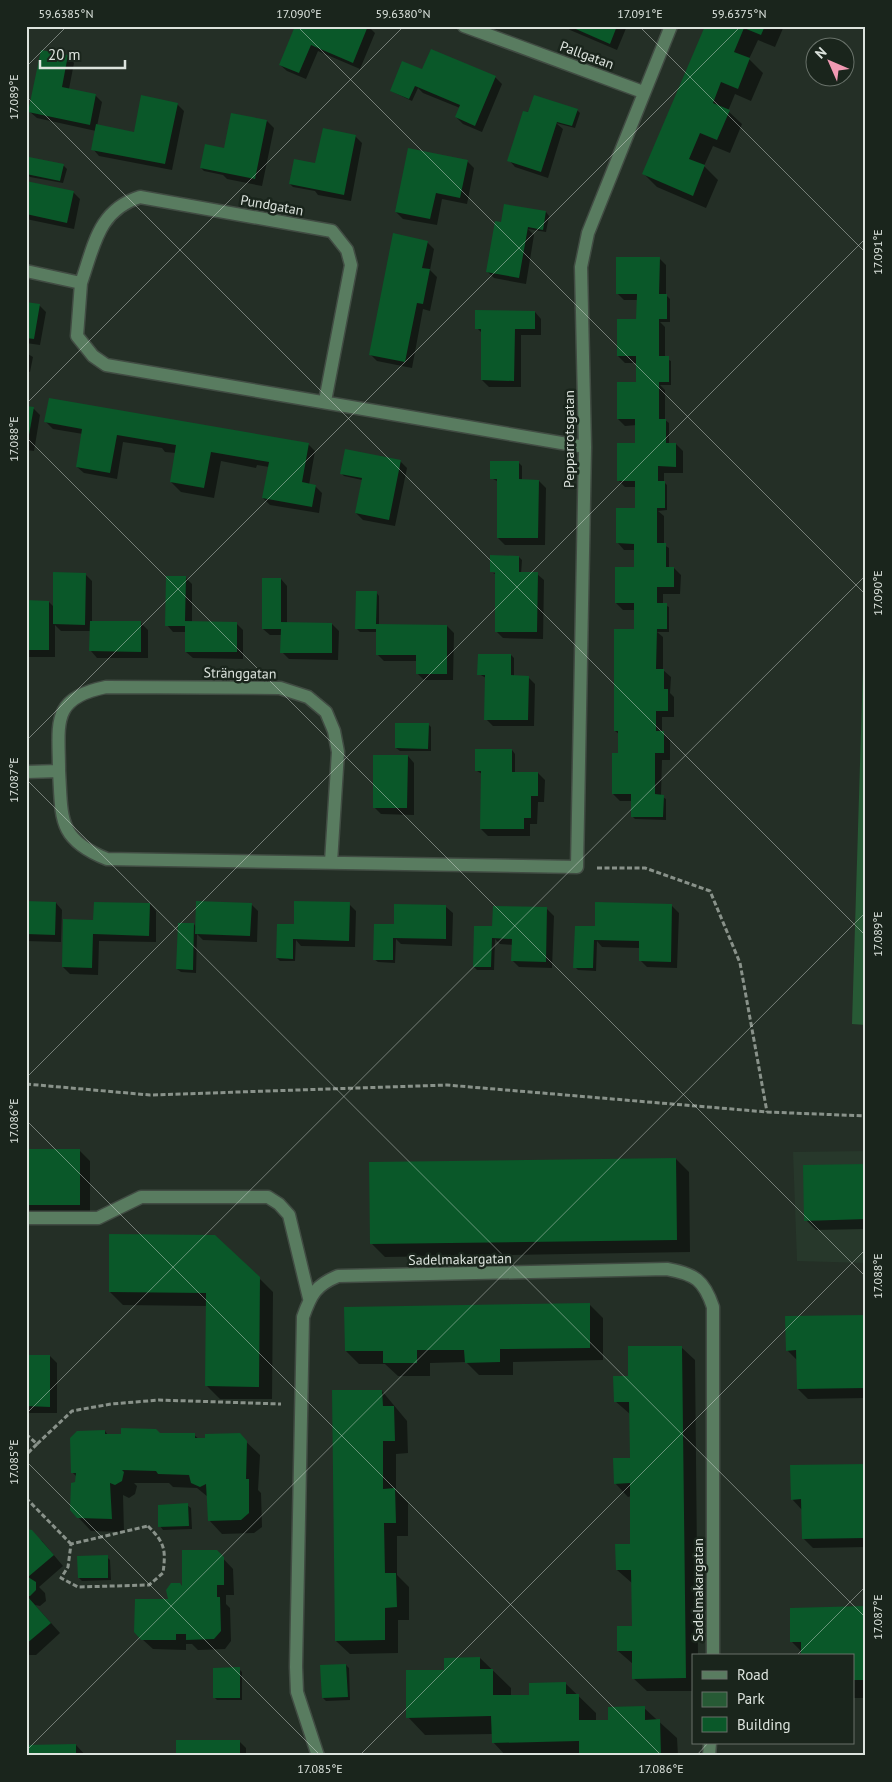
<svg xmlns="http://www.w3.org/2000/svg" width="892" height="1782" font-family="'PT Sans',sans-serif">
<style>
.built{fill:#27382b}
.green{fill:#275a35}
.shadow{fill:#0007}
.building{fill:#0a5829}
.lines{fill:none;stroke-linecap:round;stroke-linejoin:round}
.minor-casing{stroke:#414c43;stroke-width:15}
.path{stroke:#89928a;stroke-width:3;stroke-dasharray:5 2.5;stroke-linecap:butt}
.minor{stroke:#597c60;stroke-width:12}
.ticks{fill:none;stroke:#dce3dd;stroke-width:1;stroke-opacity:0.45}
.labels{text-anchor:middle;stroke-width:5;stroke-linejoin:round;paint-order:stroke}
.street-label{font-size:14px;fill:#dce3dd;stroke:#1a251c}
.neatline{fill:none;stroke:#dce3dd;stroke-width:2}
.ticks-label{font-size:12px;text-anchor:middle;fill:#dce3dd}
</style>
<rect width="100%" height="100%" fill="#242f26"/>
<path class="built" d="M866 1151V1263L797 1261 793 1152Z"/>
<path class="green" d="M866 569V1025L852 1024Z"/>
<path class="shadow" d="M297 26H311L319 30 320 26H368L375 33 360 69 318 51 306 79 287 71 280 65Z
M566 26H627L617 50 570 30Z
M706 26H784L775 47 758 40 749 59 763 73 751 101 735 94 728 111 742 124 730 153 713 146 704 166 718 180 706 208 657 187 644 174Z
M68 56 74 63 69 89 95 95 102 102 97 126 135 133 177 104 184 111 172 170 99 156 93 149 96 131 37 118 30 112Z
M421 70 495 77 502 84 482 132 463 124 456 117 460 108 423 93 418 88 412 101 391 91Z
M577 110 580 113 575 128 556 123 563 129 548 178 515 167 509 160 524 112Z
M267 121 274 128 262 186 227 179 223 175 204 171 201 168Z
M355 136 362 143 351 201 318 195 315 191 293 187 290 184Z
M467 161 474 168 467 204 442 199 437 225 403 219 396 212Z
M64 166 67 169 63 183 30 177 27 174Z
M26 182 73 192 80 199 74 229 26 219Z
M546 212 549 216 546 232 528 229 534 235 526 284 494 278 487 271 502 222Z
M427 242 434 249 430 270 437 277 430 311 423 309 412 368 377 361 370 354Z
M659 258 666 265V295L670 299V322H660L665 327V358L671 361V385H660L665 390V420L669 423V444H676L683 451V473H664V482L667 485V510L658 511 664 516V545L669 548V568H674L681 575 680 594H663V604L669 607V632H657L663 637V670L671 677 670 693 674 697V717H662V732L670 739V760H662L661 796 666 799V820L635 819 632 816V801H620L613 794 619 755V734L615 731 635 630V610H623L616 603 636 568V550H624L618 543 636 509V487H625L618 480 637 444V425L625 426 618 419 639 383 637 363H625L618 356 638 320V300H624L617 293Z
M26 303 39 305 46 312 40 345 26 343Z
M535 312 541 319V335H521V387H489L482 380 483 334 477 328Z
M26 353 33 357 30 372 26 371Z
M26 407 34 409 40 415 34 451 26 450Z
M46 422 308 444 315 451 309 485 315 486 322 493 319 513 270 505 263 498 269 467 257 465 256 468 221 461 214 498 181 492 171 482 176 453 165 452 162 448 123 442 117 479 84 473 77 467 83 434 53 429Z
M400 461 407 468 395 526 363 520 356 513 362 480 344 476 341 473Z
M519 463 522 466V481H539L546 488 545 545H505L498 538 499 482 491 478Z
M519 557 522 560 521 574H537L544 580 543 639 503 638 496 631 497 575 493 573H497Z
M85 574 92 581V622L141 623 148 630V658H97L91 651V631H61L55 625V657H26V602H49L54 607Z
M185 577 192 584V623H236L243 630V659L193 658 186 652V632H173L167 625Z
M281 579 287 586V624H332L339 631 338 660 289 659 282 652V635H270L263 629Z
M376 592 379 596V626H447L454 633 453 680H424L417 673V661H384L377 654V632H360L357 629Z
M511 655 514 658V677H528L535 684 534 726H493L486 719V678L479 674Z
M26 683 27 684V718H26Z
M428 724 431 727V751H400L396 748Z
M512 750 515 754V773H538L545 780 544 802H538L537 824H530V836H488L481 829 482 774 477 771Z
M408 756 414 763V815L381 814 374 807Z
M26 902 56 903 62 910 61 942 26 941Z
M150 904 156 911V942L99 941 98 975 70 974 63 967 94 921Z
M251 904 258 911 257 942 203 940 197 934 196 973 181 972 177 969 194 924 196 927Z
M349 904 356 911 355 947 301 946 296 940 295 961H280L277 958 293 925Z
M672 906 679 913 677 968 647 967 640 960V948L602 947 597 941 596 971 578 970 575 967 596 928Z
M446 907 453 913 452 946 401 944 396 939 395 963 378 962 374 959 395 926Z
M547 909 554 916 552 968 519 967 512 960 513 945 500 944 495 939 494 970H477L474 967 494 927Z
M26 1150 80 1151 90 1161V1215L26 1214Z
M676 1159 689 1172 690 1252 385 1257 372 1244Z
M866 1166V1229L816 1230 806 1220Z
M259 1278 273 1292 272 1399H220L207 1386V1306L123 1305 110 1292Z
M590 1305 603 1318V1360L513 1362V1375H479L466 1362 430 1363V1376H398L385 1364H359L346 1351Z
M866 1316V1398L808 1399 798 1389V1361L787 1350Z
M681 1347 695 1360 698 1656H693V1691H647L633 1678V1664L618 1651 633 1627 632 1583 617 1570 632 1545 631 1496 628 1497 615 1483 631 1459 630 1414 615 1401 630 1377Z
M26 1356H50L57 1363V1413H26Z
M382 1391 407 1421 408 1453 396 1454V1491L408 1503V1536H397V1575L409 1587V1620H398V1653L350 1654 336 1641Z
M105 1431 108 1435H194L199 1439 239 1435 260 1455 258 1490 261 1493 262 1527 254 1533 222 1534 209 1520 208 1497 197 1488 173 1487 169 1483H134L137 1486 135 1494 129 1498 123 1495 124 1532 91 1531 78 1517 77 1477 72 1472Z
M866 1465V1547L813 1548 803 1538 802 1510 792 1499Z
M187 1505 191 1508 192 1529 163 1530 160 1526Z
M26 1530 42 1541 63 1566 39 1587 45 1593 46 1601 40 1606 35 1605 60 1633 36 1655H26Z
M216 1551 233 1569 234 1595H226V1604L230 1608 231 1641 225 1649 198 1650 192 1644H186V1650L153 1649 142 1639 170 1600 183 1588Z
M107 1557 110 1560 111 1580 82 1581 79 1578Z
M866 1608V1698H853V1656L802 1652 792 1642Z
M480 1658 511 1688V1696H531L565 1683 596 1713V1721H609L644 1708 677 1738 678 1756H506L493 1742V1734L425 1735 408 1717 445 1671Z
M346 1665 349 1668 350 1700 326 1701 323 1698Z
M239 1669 242 1672V1700H217L214 1697Z
M239 1741 246 1748V1756H177Z
M76 1745 86 1756H26Z"/>
<path class="building" d="M295 26 318 28 368 26 353 63 311 45 299 73 279 65Z
M569 26H617L610 44Z
M705 26H765L761 35 744 28 734 52 750 58 738 89 721 82 713 103 730 110 717 140 700 133 689 159 705 165 693 196 642 174Z
M431 49 496 76 475 126 455 117 460 105 415 86 409 99 390 91 402 61 422 69Z
M41 50 68 55 62 87 96 94 90 125 28 112Z
M141 95 178 103 165 164 91 150 96 124 134 132Z
M534 95 578 109 572 126 557 122 541 172 507 161 523 111 528 112Z
M231 113 267 120 255 179 200 168 205 144 224 148Z
M323 128 356 135 344 195 289 184 294 159 315 163Z
M408 148 468 160 460 198 436 193 430 219 395 212Z
M29 157 64 164 60 181 26 174Z
M26 181 74 191 67 223 26 214Z
M504 204 546 211 543 230 528 227 519 278 486 272 495 221 501 222Z
M393 233 428 241 422 268 430 269 423 304 417 303 405 362 369 355Z
M616 257H660L659 294H667V319H659V356H669V382H659V419H666V443H676V467L658 466V481H665V508H657V543H666V567H674V587H657V603H667V629H657L656 669H664V689H668V711H656V731H664V753H655V794L664 795 663 817H631V794H612V753H618V731H614V629H634V603H615V567H634V544L616 543V508H635V481H617V443H635V419H617V382H636V356H617V319H636L637 294H616Z
M26 302 40 304 34 339 26 338Z
M475 310 535 311V329H515L514 381 481 380V329H475Z
M49 398 309 443 302 482 316 485 312 507 262 498 269 462 211 452 204 488 170 482 176 445 117 435 110 473 76 467 82 429 44 422Z
M26 406 34 407 27 446 26 445Z
M345 449 401 460 389 520 355 513 362 478 340 474Z
M490 461H519V479L539 480 538 538H497V479H490Z
M490 555 519 556V572H538L537 632H495V572H490Z
M53 572 86 573 85 625 53 624Z
M166 576H186L185 621 237 622V652H185V626H165Z
M262 578H281V622L332 623V653H280L281 629H262Z
M356 591H377L376 624 447 625V674H416V655H376V629H355Z
M26 600 49 601V650H26Z
M90 621H141V652L89 651Z
M478 654H511V675L529 676 528 720H484L485 675H477Z
M395 723H429L428 749 395 748Z
M475 749H512V772H538V796H531V818H524V829H480L481 771H475Z
M373 755H408L407 808H373Z
M26 901 56 902 55 935 26 934Z
M196 901 252 903 250 936 195 934Z
M294 901 350 902 349 941 293 939V959L276 958 277 924H294Z
M94 902 150 903 149 936 93 934 92 968 62 967 63 919 93 920Z
M595 902 672 904 671 962 639 961V941L594 940 593 968H573L575 926H595Z
M394 904 446 905V939L393 938V960H373L374 924H394Z
M493 906 547 907 546 962 511 961 512 939 492 938 491 967H473L474 926H492Z
M178 923H194L193 970 176 969Z
M26 1149H80V1205H26Z
M676 1158 677 1240 370 1244 369 1162Z
M866 1164V1219L804 1221 803 1165Z
M109 1234 215 1235 260 1277 259 1387 205 1386 206 1293 109 1292Z
M590 1303V1348L500 1349V1362L465 1363 464 1350H417V1363H383V1351H345L344 1307Z
M866 1315V1388L797 1389 796 1350 786 1351 785 1316Z
M628 1346H682L686 1678 632 1679V1651H617V1626H632L631 1570H616L615 1544H630V1483L614 1484 613 1458H630L629 1402H614L613 1376H628Z
M26 1355H50V1407L26 1406Z
M332 1390H382L383 1406H394L395 1441H383V1489L395 1488 396 1523H384L385 1573H396L397 1607 385 1608V1640L335 1641Z
M121 1428 156 1429 160 1433H195V1438H205V1434L240 1433 247 1441 246 1479H249V1513L241 1520 208 1521 206 1484 200 1487 191 1483 189 1475 158 1474 156 1471 122 1470 124 1472 122 1481 115 1485 110 1483 112 1519 77 1518 70 1510 71 1483 75 1482 76 1473H71L70 1438 77 1431 105 1430V1434H121Z
M866 1464V1538L802 1539 801 1499 791 1500 790 1465Z
M188 1503 189 1526 158 1527V1505Z
M26 1529 32 1530 54 1555 28 1577 36 1582V1590L30 1596H27L51 1623 26 1644Z
M182 1550H217L224 1557V1585H217V1597H220L221 1631 214 1639 186 1640V1634H176V1640H141L134 1632 135 1599H168L166 1590 171 1583H180L182 1586Z
M108 1555V1578H78L77 1556Z
M866 1606V1680H853V1656H801V1642H790V1608Z
M480 1657V1669H493V1695H529V1683L566 1682V1694H579V1720H608V1707L645 1706V1720L660 1719 661 1756H579V1741L492 1743 491 1716 406 1718V1670H444V1658Z
M346 1664 348 1697 322 1698 320 1665Z
M240 1667V1698H213V1668Z
M176 1740H240V1756H176Z
M76 1744V1756H26V1745Z"/>
<g class="lines">
<defs>
<path id="minor" d="M464 26 643 92
M26 271 81 283C94 246 98 210 140 197L332 231 347 250 351 265 325 401
M81 283 77 336 93 356 106 365 585 447
M59 771C62 818 57 839 107 859L577 867 585 447 581 267 588 233 671 26
M26 772 59 771C59 724 50 698 106 687L280 688 308 697 326 712 334 731 338 752 331 862
M26 1218H98L141 1197H268L279 1204 289 1215 309 1298
M318 1756 297 1692 296 1667 303 1317C311 1294 316 1285 338 1276L667 1269C695 1274 704 1280 713 1307V1656
M709 1756 710 1743"/>
</defs>
<use href="#minor" class="minor-casing"/>
<path class="path" d="M597 868H645L710 891 740 963 767 1112
M26 1084 150 1095 447 1085 767 1112 866 1116
M26 1434 37 1444 26 1455
M37 1444 72 1411 111 1404 159 1400 281 1404
M26 1498 71 1544
M148 1526C165 1543 166 1550 163 1573L149 1585 78 1587 61 1578 68 1567 71 1544Z"/>
<use href="#minor" class="minor"/>
</g>
<path class="ticks" d="M297 26 866 595M639 26 866 253M26 67 67 26M26 96 866 936M26 404 404 26M26 437 866 1277M26 741 741 26M26 779 866 1618M26 1078 866 238M26 1120 662 1756M26 1414 866 575M26 1461 321 1756M796 1656 866 1586M26 1751 866 912M359 1756 866 1249M696 1756 708 1743"/>
<g class="labels">
<g class="street-label">
<text transform="translate(587 55) rotate(20)" y="5">Pallgatan</text>
<text transform="translate(272 205) rotate(10)" y="5">Pundgatan</text>
<text transform="translate(569 439) rotate(-90)" y="5">Pepparrotsgatan</text>
<text transform="translate(240 673) rotate(1)" y="5">Stränggatan</text>
<text transform="translate(460 1259) rotate(-1)" y="5">Sadelmakargatan</text>
<text transform="translate(698 1590) rotate(-90)" y="5">Sadelmakargatan</text>
</g>
</g>
<rect width="892" height="1782" fill="none" stroke="#1a251c" stroke-width="55"/>
<rect x="692" y="1654" width="162" height="90" fill="#1a251c" stroke="#687169"/>
<rect x="702" y="1671" width="25" height="8" fill="#597c60" stroke="#687169"/>
<text x="737" y="1680" font-size="15" fill="#dce3dd">Road</text>
<rect x="702" y="1692" width="25" height="15" fill="#275a35" stroke="#687169"/>
<text x="737" y="1704" font-size="15" fill="#dce3dd">Park</text>
<rect x="702" y="1717" width="25" height="15" fill="#0a5829" stroke="#687169"/>
<text x="737" y="1730" font-size="15" fill="#dce3dd">Building</text>
<g transform="translate(830 62) rotate(315)"><circle r="24" fill="#1a251c" stroke="#687169"/>
<path d="M0-4L9 19L0 12L-9 19Z" fill="#f19ab3"/>
<text y="-8" font-size="14" font-weight="bold" text-anchor="middle" fill="#dce3dd">N</text>
</g>
<path d="M40 60v8h85v-8" fill="none" stroke="#dce3dd" stroke-width="2.5"/>
<text x="48" y="60" font-size="15" fill="#dce3dd" stroke="#1a251c" stroke-width="4" paint-order="stroke">20 m</text>
<rect x="28" y="28" width="836" height="1726" class="neatline"/>
<g class="ticks-label">
<text x="66" y="18">59.6385°N</text>
<text x="299" y="18">17.090°E</text>
<text x="403" y="18">59.6380°N</text>
<text x="640" y="18">17.091°E</text>
<text x="739" y="18">59.6375°N</text>
<text transform="translate(14 97) rotate(-90)" y="4">17.089°E</text>
<text transform="translate(878 252) rotate(-90)" y="4">17.091°E</text>
<text transform="translate(14 439) rotate(-90)" y="4">17.088°E</text>
<text transform="translate(878 593) rotate(-90)" y="4">17.090°E</text>
<text transform="translate(14 780) rotate(-90)" y="4">17.087°E</text>
<text transform="translate(878 934) rotate(-90)" y="4">17.089°E</text>
<text transform="translate(14 1121) rotate(-90)" y="4">17.086°E</text>
<text transform="translate(878 1276) rotate(-90)" y="4">17.088°E</text>
<text transform="translate(14 1462) rotate(-90)" y="4">17.085°E</text>
<text transform="translate(878 1617) rotate(-90)" y="4">17.087°E</text>
<text x="320" y="1773">17.085°E</text>
<text x="661" y="1773">17.086°E</text>
</g>
</svg>
